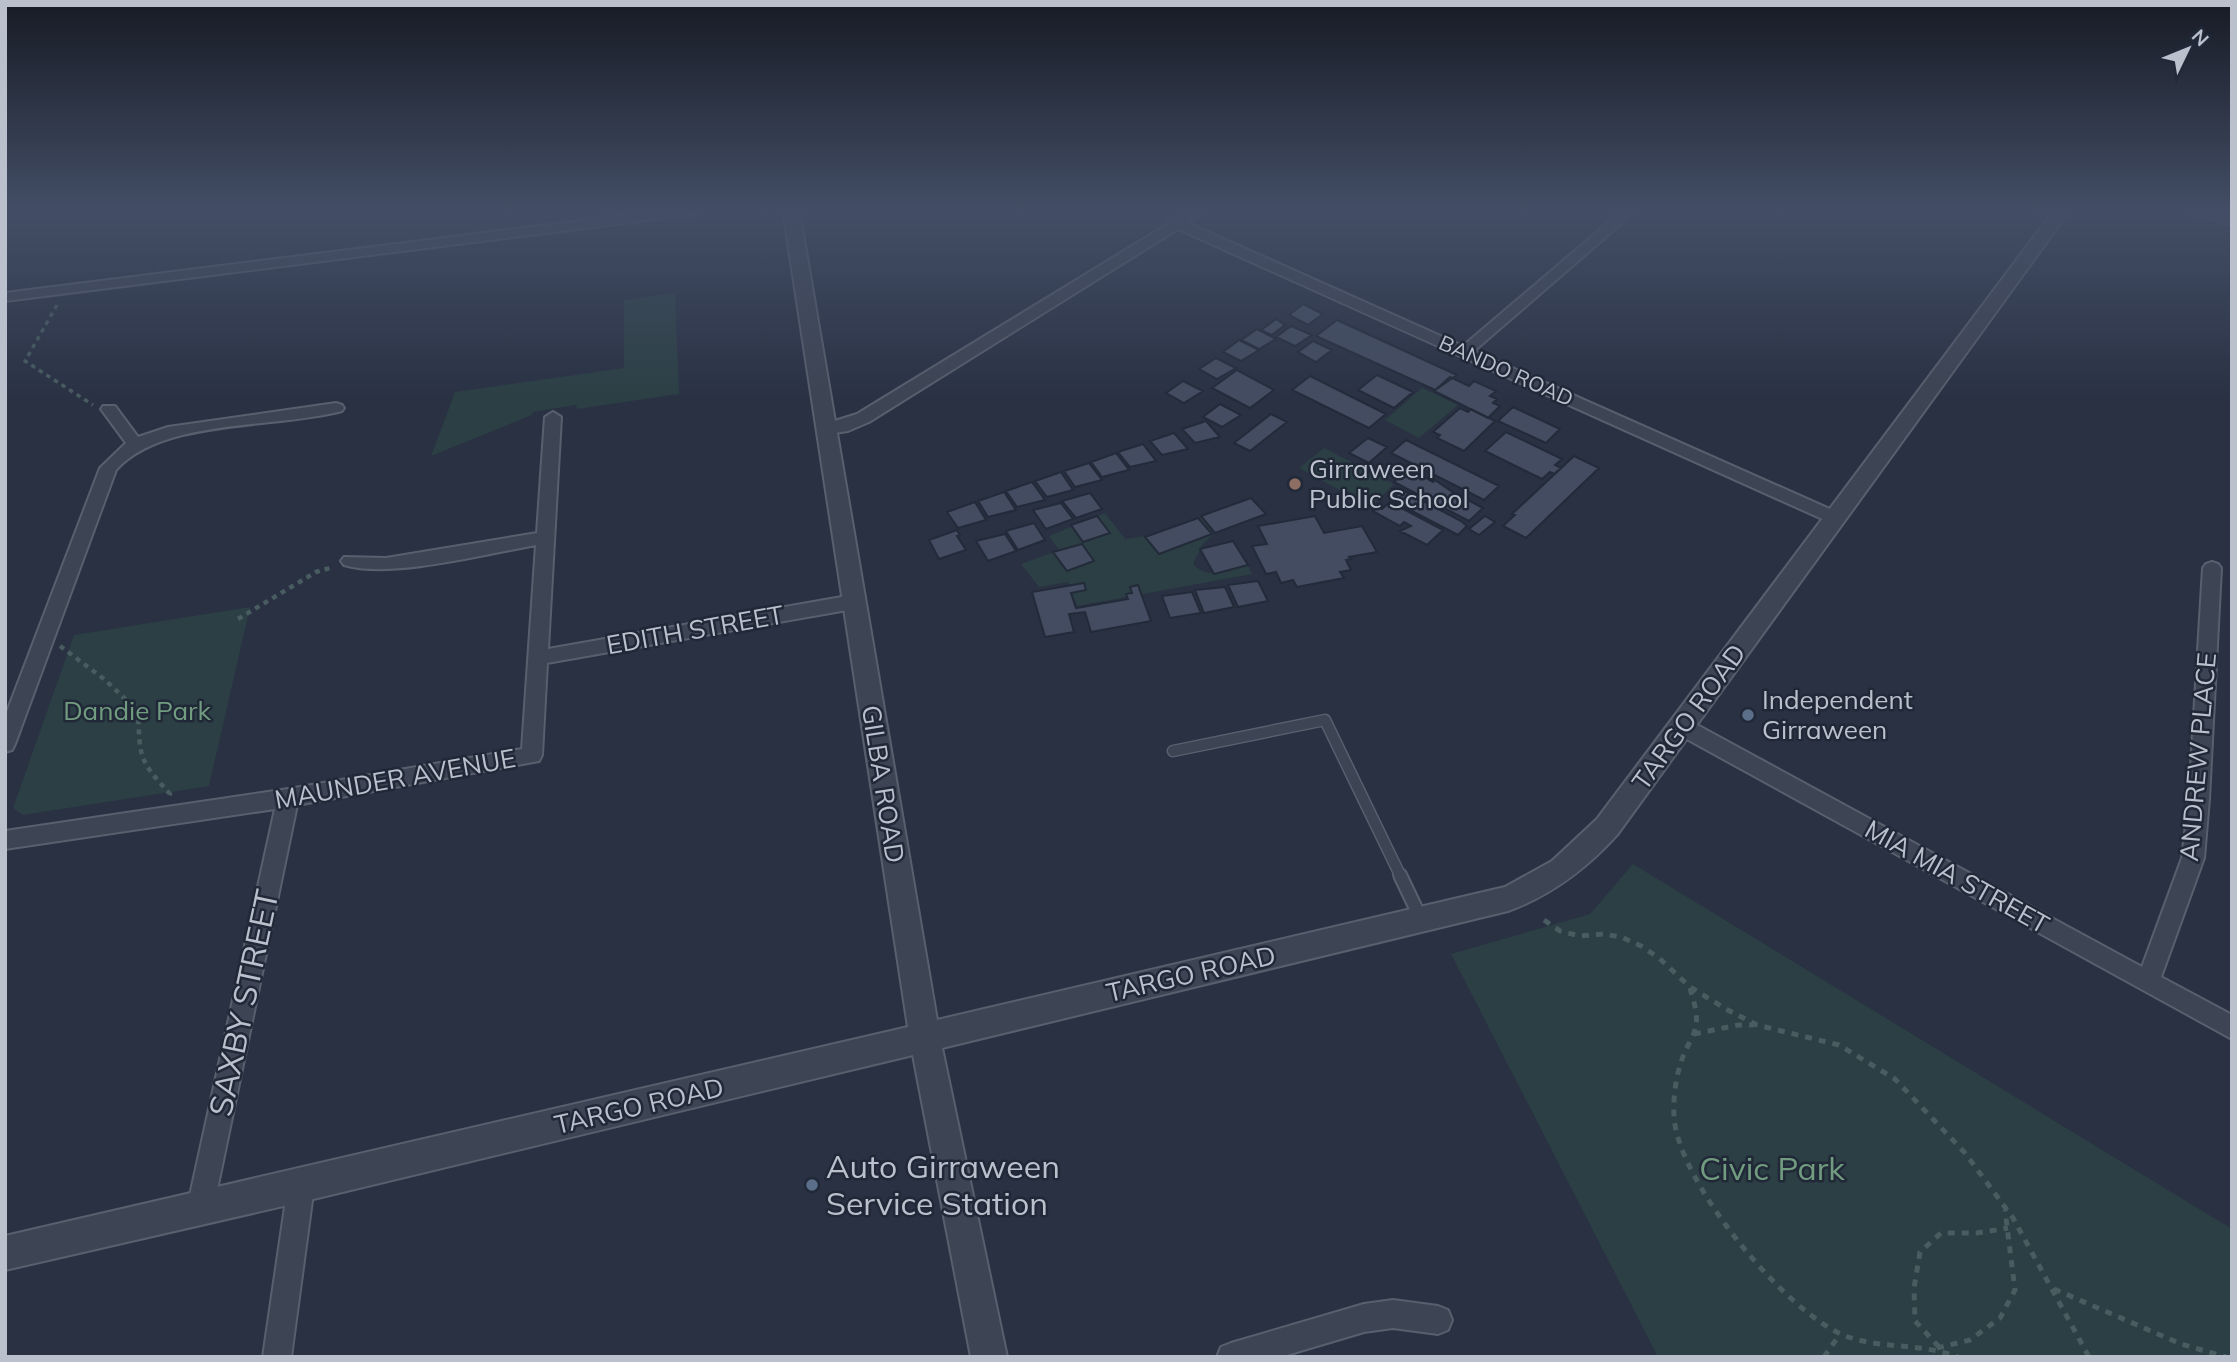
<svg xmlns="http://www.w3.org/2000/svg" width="2237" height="1362" font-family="Mulish,sans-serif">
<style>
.green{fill:#2b3f44}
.building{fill:#434c60;stroke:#232b3a;stroke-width:2}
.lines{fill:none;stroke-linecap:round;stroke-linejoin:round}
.service-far2-casing{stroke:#585f6d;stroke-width:10}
.service-far1-casing{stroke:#585f6d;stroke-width:13}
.service-casing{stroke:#585f6d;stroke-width:16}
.minor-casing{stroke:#585f6d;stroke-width:4}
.tertiary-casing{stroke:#585f6d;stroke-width:4}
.path-far2{stroke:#495c60;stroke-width:3.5;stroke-dasharray:4.5 4.5;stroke-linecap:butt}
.path-far1{stroke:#495c60;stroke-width:4.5;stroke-dasharray:5 5;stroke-linecap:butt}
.path{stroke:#495c60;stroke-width:5;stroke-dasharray:7 7;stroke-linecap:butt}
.service-far2{stroke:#3d4453;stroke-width:7}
.service-far1{stroke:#3d4453;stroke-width:10}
.service{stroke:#3d4453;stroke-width:12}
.minor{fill:#3d4453;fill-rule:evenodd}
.tertiary{fill:#3d4453;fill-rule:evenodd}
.education-dot{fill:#8d6e63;stroke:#212938;stroke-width:2.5}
.service-dot{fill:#5c6f8a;stroke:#212938;stroke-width:2.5}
.labels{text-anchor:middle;stroke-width:5;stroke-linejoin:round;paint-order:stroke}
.far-street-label{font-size:21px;fill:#bac0cc;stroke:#212938}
.poi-label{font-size:26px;fill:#bac0cc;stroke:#212938;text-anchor:start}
.street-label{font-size:26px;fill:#bac0cc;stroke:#212938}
.park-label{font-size:26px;fill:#729c80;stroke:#212938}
.near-street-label{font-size:32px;fill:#bac0cc;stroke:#212938}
.near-poi-label{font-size:32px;fill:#bac0cc;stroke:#212938;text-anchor:start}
.near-park-label{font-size:32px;fill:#729c80;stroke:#212938}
</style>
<rect width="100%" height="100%" fill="#293143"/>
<path class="green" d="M675 293 679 394 577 409 576 405 533 412 532 415 431 456 455 392 624 368V300Z
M1422 388 1458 405 1419 438 1385 420Z
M1324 448 1394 484 1371 507 1299 468Z
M1105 513 1125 539 1145 536 1201 518 1214 534 1202 545 1193 564C1209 581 1228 571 1248 565L1252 574 1077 606 1072 593 1086 590 1084 583 1069 585 1068 582 1039 587 1021 564 1059 550 1049 536Z
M250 607 209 786 23 815 13 808 74 635Z
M1633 864 2232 1229V1357H1658L1451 954 1590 914Z"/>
<path class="building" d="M1303 304 1323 314 1308 325 1289 315Z
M1276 319 1285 325 1272 335 1261 330Z
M1337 320 1457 375 1435 390 1316 336Z
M1291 326 1312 335 1295 346 1276 337Z
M1257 329 1276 339 1259 349 1241 340Z
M1239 340 1259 350 1241 361 1223 352Z
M1313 341 1332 350 1316 362 1298 352Z
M1216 358 1236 368 1217 379 1199 369Z
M1237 370 1274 390 1250 408 1212 388Z
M1377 375 1413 392 1394 408 1358 390Z
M1310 376 1386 414 1369 428 1292 390Z
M1450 377 1469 386 1474 381 1496 391 1490 396 1497 399 1493 403 1500 406 1488 418 1434 391Z
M1183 381 1203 391 1184 403 1166 393Z
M1220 404 1241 415 1222 427 1203 417Z
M1513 407 1560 429 1546 443 1498 421Z
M1460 408 1468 412 1471 409 1495 421 1464 451 1437 438 1440 435 1433 432Z
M1271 414 1287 422 1250 451 1234 443Z
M1206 421 1220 437 1195 443 1182 429Z
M1506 432 1562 459 1555 465 1561 468 1554 474 1550 472 1542 479 1485 451Z
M1174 433 1188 449 1162 455 1150 441Z
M1368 438 1387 447 1369 463 1349 453Z
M1406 440 1499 486 1484 500 1391 453Z
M1143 444 1156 461 1130 467 1118 452Z
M1116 453 1129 470 1102 477 1091 462Z
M1574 456 1599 468 1526 538 1503 526 1515 515 1512 514Z
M1089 463 1102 480 1075 487 1064 471Z
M1409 468 1433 482 1435 480 1457 495 1466 496 1464 498 1483 508 1469 521 1394 482Z
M1061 472 1073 490 1047 497 1035 481Z
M1032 482 1045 500 1017 507 1006 491Z
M1402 490 1461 521 1467 526 1458 535 1391 500Z
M1004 492 1016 510 988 517 978 501Z
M1090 493 1102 509 1076 518 1062 501Z
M1251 498 1266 514 1215 533 1201 516Z
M975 502 986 520 958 528 947 512Z
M1390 502 1443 530 1427 545 1400 531 1411 526 1404 522 1400 526 1373 511 1378 507 1382 509Z
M1061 503 1073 519 1046 529 1033 510Z
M1097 516 1110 533 1083 542 1071 525Z
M1315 516 1324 533 1362 526 1377 552 1349 557 1351 559 1346 560 1351 570 1340 572 1344 578 1297 587 1293 580 1281 583 1276 572 1266 574 1252 546 1267 544 1258 526Z
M1485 516 1495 522 1479 535 1469 529Z
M1198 518 1212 534 1159 554 1145 537Z
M1034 523 1045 540 1018 550 1006 531Z
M957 530 960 535 957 536 966 550 939 559 929 540Z
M1005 534 1016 551 988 561 976 541Z
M1233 541 1248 565 1214 574 1200 549Z
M1082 544 1094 561 1067 571 1053 552Z
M1258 581 1268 601 1238 607 1228 585Z
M1084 583 1086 590 1071 593 1076 608 1128 599 1126 594 1132 593 1130 587 1138 585 1151 621 1091 632 1085 612 1069 614 1074 632 1045 637 1032 592Z
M1225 587 1234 607 1204 613 1195 590Z
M1192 592 1201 613 1170 618 1162 596Z"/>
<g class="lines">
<defs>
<path id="service-far2" d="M2192 210 2232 222"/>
<path id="service-far1" d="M1173 751 1325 720 1401 877"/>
<path id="service" d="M1400 875 1421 919"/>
<path id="minor" d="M667 210H703L696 214 5 301V293Z
M1191 210H1207L1188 223 1463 346 1623 210H1637L1474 351 1841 514 1844 518 1835 524 1829 522 1178 229 869 422 848 431 828 434 820 429 822 425 857 414Z
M336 403 342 405 344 408 342 411C275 429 163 418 116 470L15 744 12 750 5 752V717L100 468 126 443 101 409 103 406H115L138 437 168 427Z
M553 412 561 417 548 649 853 595 859 597 862 602 859 607 853 609 547 663 542 755 539 761 297 805 213 1209 209 1218 200 1222 191 1218 187 1209 275 809 5 849V831L288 789 522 749 536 545C486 554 390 579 344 565L341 561 344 557 386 558 537 533 545 417Z
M2212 562 2218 564 2221 568 2209 799 2204 858 2161 977 2232 1015V1039L1674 732 1671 726 1674 720 1681 718 1688 720 2142 967 2182 858 2189 799 2203 568 2206 564Z
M301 1173 310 1177 314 1186 291 1357H263L288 1186 292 1177Z
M1393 1300 1438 1306 1448 1310 1452 1320 1448 1330 1438 1334 1393 1328 1364 1332 1280 1357H1217L1221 1347 1231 1343 1364 1304Z"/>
<path id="tertiary" d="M783 210H799L937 1020 1505 887 1552 861 1597 819 2054 210H2070L1617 835C1586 869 1552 895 1508 911L942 1048 1007 1357H971L913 1055 301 1202 5 1270V1236L908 1027Z"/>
</defs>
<use href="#service-far2" class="service-far2-casing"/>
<use href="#service-far1" class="service-far1-casing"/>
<use href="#service" class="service-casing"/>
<use href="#minor" class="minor-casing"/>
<use href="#tertiary" class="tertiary-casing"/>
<path class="path-far2" d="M57 305 25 361 93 405"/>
<path class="path-far1" d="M238 619 316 572 333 567
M60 646 104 679 138 711C140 758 138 759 170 794L168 795"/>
<path class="path" d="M1544 920 1560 931 1580 936 1603 934 1621 937 1641 946 1659 958 1690 987 1726 1009 1757 1025 1839 1045 1895 1079 1965 1153 2013 1218 2089 1357
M1690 988C1693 1000 1698 1012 1696 1025 1695 1035 1688 1044 1684 1054 1676 1074 1673 1096 1674 1117 1678 1182 1787 1315 1848 1337 1884 1349 1921 1343 1958 1357
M1694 1034 1738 1025H1754
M2054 1289 2181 1344 2226 1357
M1939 1347 1915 1321 1914 1288 1920 1252 1941 1233H1977L2008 1228
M1937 1348 1970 1340 2000 1318 2015 1290 2005 1210
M1824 1357 1840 1334"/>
<use href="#service-far2" class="service-far2"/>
<use href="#service-far1" class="service-far1"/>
<use href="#service" class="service"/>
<use href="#minor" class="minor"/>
<use href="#tertiary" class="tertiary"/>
</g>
<linearGradient id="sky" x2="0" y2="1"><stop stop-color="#171b25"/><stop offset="0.53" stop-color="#434e66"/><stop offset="1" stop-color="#434e66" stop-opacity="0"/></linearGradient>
<rect width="2237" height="400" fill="url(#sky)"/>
<circle class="education-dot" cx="1295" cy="484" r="7"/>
<g class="service-dot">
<circle cx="1748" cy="715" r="7"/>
<circle cx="812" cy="1185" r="7"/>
</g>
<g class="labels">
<g class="far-street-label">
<text transform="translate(1506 371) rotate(24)" y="7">BANDO ROAD</text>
</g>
<g class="poi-label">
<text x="1309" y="478">Girraween<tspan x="1309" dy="30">Public School</tspan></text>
<text x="1762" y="709">Independent<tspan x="1762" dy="30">Girraween</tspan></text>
</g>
<g class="street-label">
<text transform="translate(695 630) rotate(-10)" y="9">EDITH STREET</text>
<text transform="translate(1689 717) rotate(-54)" y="9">TARGO ROAD</text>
<text transform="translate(2198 757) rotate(-85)" y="9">ANDREW PLACE</text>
<text transform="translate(395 779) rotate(-10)" y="9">MAUNDER AVENUE</text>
<text transform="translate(883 784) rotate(81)" y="9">GILBA ROAD</text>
<text transform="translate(1957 877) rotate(29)" y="9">MIA MIA STREET</text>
<text transform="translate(1191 974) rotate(-13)" y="9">TARGO ROAD</text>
<text transform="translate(639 1106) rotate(-13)" y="9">TARGO ROAD</text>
</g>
<g class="park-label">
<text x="137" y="720">Dandie Park</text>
</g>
<g class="near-street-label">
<text transform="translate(244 1003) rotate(-78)" y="11">SAXBY STREET</text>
</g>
<g class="near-poi-label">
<text x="826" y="1178">Auto Girraween<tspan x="826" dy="37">Service Station</tspan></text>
</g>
<g class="near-park-label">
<text x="1772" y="1180">Civic Park</text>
</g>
</g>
<rect width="2237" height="1362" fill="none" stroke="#bac0cc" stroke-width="14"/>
<g transform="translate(2188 49) rotate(47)" stroke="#212938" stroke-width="5" paint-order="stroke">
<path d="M0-5L12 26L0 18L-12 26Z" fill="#bac0cc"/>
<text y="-10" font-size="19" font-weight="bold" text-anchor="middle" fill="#bac0cc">N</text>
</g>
</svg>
